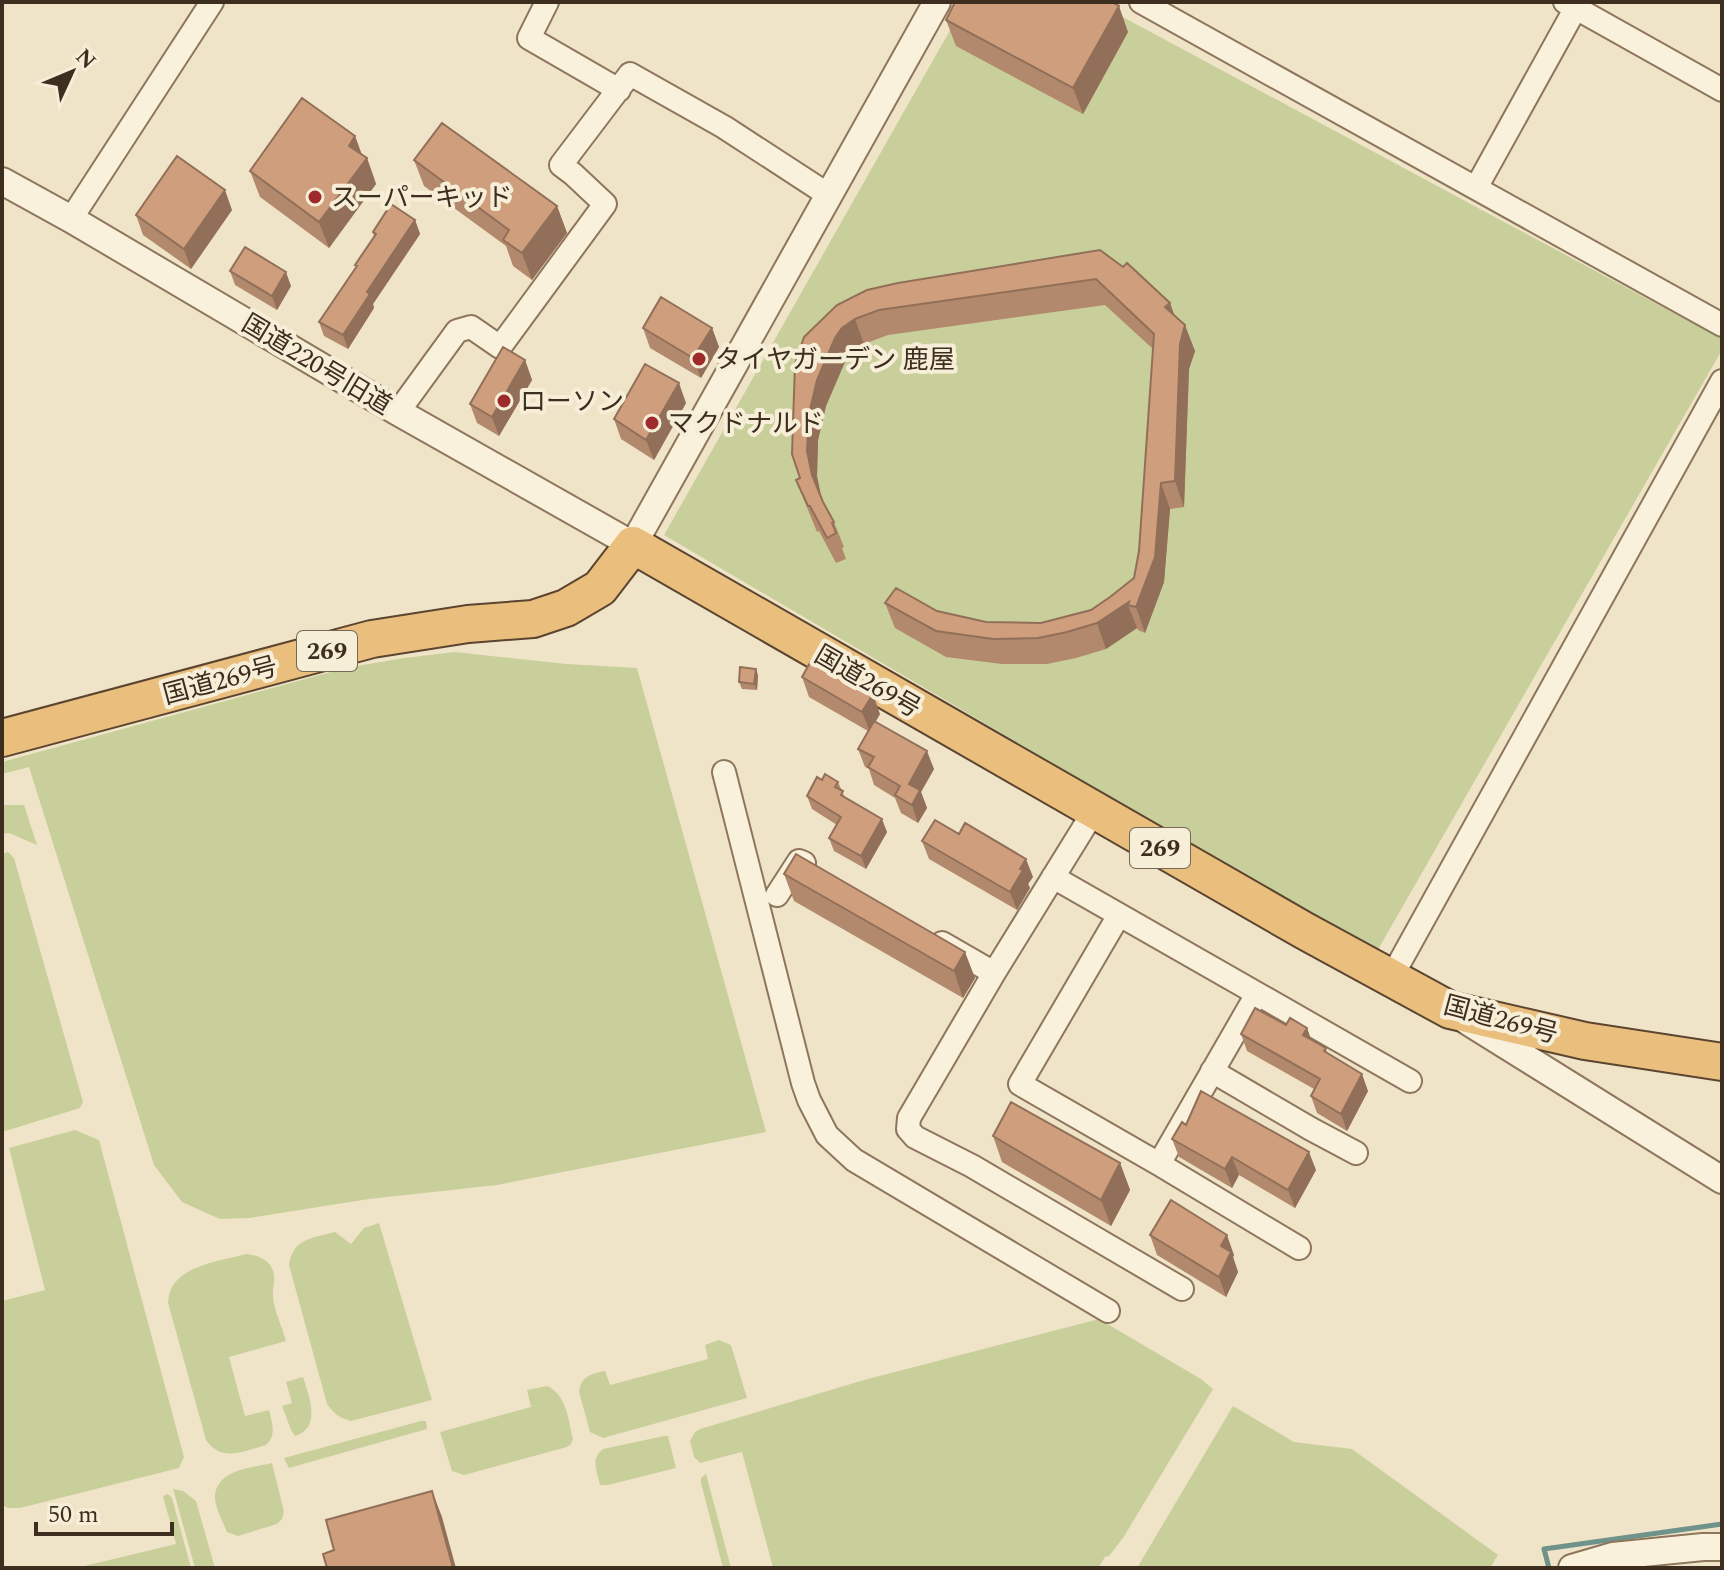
<svg xmlns="http://www.w3.org/2000/svg" width="1724" height="1570" font-family="Spectral,'Noto Sans JP',serif">
<style>
.green{fill:#c9cf9b}
.lines{fill:none;stroke-linecap:round;stroke-linejoin:round}
.stream{stroke:#6f938a;stroke-width:5}
.minor-casing{stroke:#8d765c;stroke-width:26}
.tertiary-casing{stroke:#8d765c;stroke-width:30}
.trunk-casing{stroke:#5b4430;stroke-width:40}
.minor{stroke:#faf1dc;stroke-width:22}
.tertiary{stroke:#faf1dc;stroke-width:26}
.trunk{stroke:#eabe7c;stroke-width:36}
.wall{fill:#b2896c}
.shaded-wall{fill:#916f58}
.building{fill:#cf9f7d;stroke:#916f58;stroke-width:2}
.poi-dot{fill:#9e2a2b;stroke:#f7eed8;stroke-width:3}
.labels{text-anchor:middle;stroke-width:8;stroke-linejoin:round;paint-order:stroke}
.shield{fill:#f7eed8;stroke:#756857;stroke-width:2}
.shield-label{font-size:24px;font-weight:bold;fill:#3d2e20}
.poi-label{font-size:26px;fill:#3d2e20;stroke:#f7eed8;text-anchor:start}
.street-label{font-size:26px;fill:#3d2e20;stroke:#f7eed8}
</style>
<rect width="100%" height="100%" fill="#f0e4c8"/>
<path class="green" d="M966 2H1095L1722 339V350L1376 953 664 535Z
M455 652 567 664 637 668 766 1132 497 1185 369 1199 249 1218 220 1219 182 1202 154 1165 29 767 2 774V762L345 668 404 658Z
M2 802 4 805H24L37 845 9 833 2 834Z
M8 852 14 858 83 1102 80 1108 2 1132V854Z
M75 1130 99 1140 184 1457 179 1468 20 1508H8L2 1505V1301L45 1290 9 1148Z
M379 1223 432 1400 351 1421C340 1418 334 1414 327 1404L289 1265C293 1238 313 1238 335 1232L351 1244 364 1228Z
M246 1254C259 1255 273 1261 274 1276 275 1283 272 1290 273 1296 274 1311 282 1326 286 1341L229 1357 245 1416 269 1410C272 1423 277 1435 266 1445 244 1451 222 1463 206 1440L168 1303C169 1266 217 1262 246 1254Z
M1099 1319 1201 1379 1213 1389 1123 1538 1109 1556 1105 1557 1098 1568H773L742 1452 700 1463 694 1457 690 1441 695 1432 700 1429 864 1380Z
M719 1340 731 1345 747 1398 603 1438 590 1432 579 1392C581 1376 591 1374 605 1371L610 1385 708 1359 705 1345Z
M303 1377C309 1396 322 1428 295 1436L291 1430 282 1406 292 1403 286 1382Z
M547 1386C567 1395 568 1419 573 1439L571 1444 567 1447 464 1475 452 1471 440 1432 531 1407 527 1390Z
M1233 1406 1294 1442 1352 1449 1498 1555 1490 1568H1137Z
M421 1421H426L427 1429 289 1468 284 1458Z
M664 1436H668L676 1468 608 1485H600C597 1471 590 1459 603 1449Z
M272 1463 284 1512 282 1519 277 1524 238 1536 227 1532C223 1522 214 1506 215 1495 218 1469 252 1468 272 1463Z
M706 1474 731 1568H723L701 1483V1478Z
M173 1489 183 1491 196 1501 215 1568H195Z
M168 1494 172 1498 191 1568H76L176 1544 163 1496Z"/>
<g class="lines">
<path class="stream" d="M1549 1568 1544 1549 1722 1524"/>
<defs>
<path id="minor" d="M547 2 529 38 619 90
M1141 2 1722 325
M1565 2 1722 90
M1476 188 1579 2
M71 219 212 2
M398 412 457 331 471 327 500 347 605 204 573 174 561 165 630 74 724 127 830 196
M724 772 803 1083 809 1100 827 1135 854 1160 1108 1311
M1094 811 994 973 909 1118 908 1129 915 1137 972 1166 1182 1289
M1053 877 1410 1081
M777 895 799 861 804 863
M1119 915 1020 1084 1159 1164 1299 1248
M942 943 994 973
M1391 978 1722 381
M1212 1071 1311 1129 1356 1153
M1159 1164 1257 994"/>
<path id="tertiary" d="M2 181 71 219 398 412 633 545 937 2
M1467 1021 1722 1180
M1572 1568 1613 1556 1703 1547H1722"/>
<path id="trunk" d="M2 738 372 639 468 624 533 619 566 608 600 588 633 545 1305 931 1450 1010 1585 1041 1722 1062"/>
</defs>
<use href="#minor" class="minor-casing"/>
<use href="#tertiary" class="tertiary-casing"/>
<use href="#trunk" class="trunk-casing"/>
<use href="#minor" class="minor"/>
<use href="#tertiary" class="tertiary"/>
<use href="#trunk" class="trunk"/>
</g>
<path class="wall" d="M946 20 1128 32 1083 114 956 46Z
M355 136 362 155 367 158 376 184 329 248 260 197 250 171Z
M414 160 557 206 567 233 532 280 513 266 506 246 424 186Z
M232 210 191 269 143 235 136 215Z
M415 220 420 234 373 304 374 308 348 349 324 336 319 322 356 267 355 265 374 237 373 232Z
M1100 250 1170 303 1174 315 1195 351 1189 369 1184 507 1170 509 1164 582 1145 633 1138 630 1137 628 1106 649 1076 658 1047 664H1002L946 657 895 628 885 603 937 611 986 622 1041 623 1091 610 1110 597 1134 578 1139 551 1153 349 1105 305 888 335 864 344 851 354 844 364 826 406 818 440 817 476 820 495 834 522 844 547 842 548 846 559 836 563 819 531 817 532 796 480 800 478 837 305Z
M230 271 291 286 277 310 235 285Z
M643 328H712L719 347 701 378 650 348Z
M525 360 532 380 499 436 477 423 470 404Z
M686 403 654 460 621 439 614 419Z
M758 675 757 690 742 689 739 682Z
M802 677 880 714 875 722 934 769 921 792 927 808 918 823 901 813 895 798 874 785 869 769 865 767 858 749 868 731 809 697Z
M822 780 838 782 845 798 887 832 866 869 834 851 829 838 837 825 812 809 807 796Z
M922 841 1033 877 1028 884 1030 888 1017 910 929 859Z
M784 874 975 978 963 998 794 901Z
M1286 1025 1307 1028 1311 1040 1326 1048 1327 1053 1368 1091 1347 1131 1317 1113 1311 1096 1314 1089 1247 1051 1241 1034Z
M1186 1125 1316 1170 1295 1208 1239 1175 1232 1188 1179 1157 1172 1139Z
M993 1136 1120 1163 1130 1190 1111 1226 1002 1162Z
M1150 1235 1234 1255 1233 1257 1238 1272 1226 1297 1157 1255Z"/>
<path class="shaded-wall" d="M1119 6 1128 32 1083 114 1073 88Z
M355 136 364 161 367 158 376 184 329 248 319 222 349 146Z
M225 190 232 210 191 269 184 249Z
M557 206 567 233 532 280 522 253Z
M415 220 420 234 373 304 374 308 348 349 343 335 367 292Z
M286 272 291 286 277 310 272 296Z
M1170 303 1179 328 1165 307Z
M855 319 864 344 851 354 844 364 826 406 818 440 817 476 822 500 812 475 807 451 809 414 817 380 835 338 842 328Z
M1185 325 1195 351 1189 369 1184 507 1175 481 1180 344Z
M712 328 719 347 701 378 693 358Z
M525 360 532 380 499 436 492 417Z
M679 383 686 403 654 460 646 440Z
M1161 483 1170 509 1164 582 1145 633 1136 607Z
M1129 602 1128 605 1137 628 1106 649 1097 623Z
M756 669 758 675 757 690 754 684Z
M873 694 880 714 870 732 862 712Z
M927 751 934 769 921 792 927 808 918 823 912 805 909 784Z
M882 819 887 832 866 869 861 856Z
M1026 859 1033 877 1028 884 1030 888 1017 910 1010 892 1020 869Z
M965 952 975 978 963 998 954 971Z
M1307 1028 1313 1045 1303 1035Z
M1362 1074 1368 1091 1347 1131 1341 1114Z
M1309 1152 1316 1170 1295 1208 1288 1190Z
M1232 1157 1239 1175 1232 1188 1225 1169Z
M1120 1163 1130 1190 1111 1226 1101 1200Z
M1227 1235 1234 1255 1233 1257 1238 1272 1226 1297 1219 1277 1221 1246Z
M432 1491 442 1517 456 1568H453Z"/>
<path class="building" d="M955 2H1112L1119 6 1073 88 946 20Z
M302 98 355 136 349 146 367 158 319 222 250 171Z
M442 123 557 206 522 253 503 240 509 230 414 160Z
M177 156 225 190 184 249 136 215Z
M391 204 415 220 367 292 370 294 343 335 319 322 357 266 355 265 376 234 373 232Z
M245 247 286 272 272 296 230 271Z
M1100 250 1123 267 1127 263 1170 303 1165 307 1185 325 1180 344 1175 481 1161 483 1155 557 1136 607 1128 605 1129 602 1097 623 1067 632 1038 638 993 639 936 631 885 603 896 588 937 611 986 622 1041 623 1091 610 1110 597 1134 578 1139 551 1154 334 1096 279 879 310 855 319 842 328 835 338 817 380 809 414 807 451 812 475 823 502 834 522 832 523 836 533 827 538 810 506H808L796 480 800 478 792 454 795 364 804 337 837 305 867 290 898 283Z
M661 297 712 328 693 358 643 328Z
M503 347 525 360 492 417 470 404Z
M645 364 679 383 646 440 614 419Z
M812 659 873 694 862 712 802 677Z
M740 667 756 669 754 684 739 682Z
M874 721 927 751 909 784 920 790 912 805 895 795 900 786 868 767 874 757 858 749Z
M825 774 838 782 835 787 843 791 841 795 882 819 861 856 829 838 841 817 807 796 817 777 822 780Z
M935 820 959 834 965 823 1026 859 1020 869 1023 870 1010 892 922 841Z
M796 854 965 952 954 971 784 874Z
M1255 1008 1286 1025 1290 1018 1307 1028 1303 1035 1326 1048 1324 1051 1362 1074 1341 1114 1311 1096 1320 1079 1241 1034Z
M1201 1091 1309 1152 1288 1190 1232 1157 1225 1169 1172 1139 1182 1122 1186 1125Z
M1011 1102 1120 1163 1101 1200 993 1136Z
M1171 1200 1227 1235 1221 1246 1231 1252 1219 1277 1150 1235Z
M432 1491 453 1568H327L323 1554 334 1550 326 1520Z"/>
<g class="poi-dot">
<circle cx="315" cy="197" r="8"/>
<circle cx="699" cy="359" r="8"/>
<circle cx="504" cy="401" r="8"/>
<circle cx="652" cy="423" r="8"/>
</g>
<g class="labels">
<g class="shield">
<rect x="297" y="631" width="60" height="40" rx="6"/>
<rect x="1130" y="828" width="60" height="40" rx="6"/>
</g>
<g class="shield-label">
<text x="327" y="659">269</text>
<text x="1160" y="856">269</text>
</g>
<g class="poi-label">
<text x="331" y="206">スーパーキッド</text>
<text x="715" y="368">タイヤガーデン 鹿屋</text>
<text x="520" y="410">ローソン</text>
<text x="668" y="432">マクドナルド</text>
</g>
<g class="street-label">
<text transform="translate(317 364) rotate(31)" y="9">国道220号旧道</text>
<text transform="translate(220 680) rotate(-15)" y="9">国道269号</text>
<text transform="translate(868 681) rotate(30)" y="9">国道269号</text>
<text transform="translate(1501 1019) rotate(15)" y="9">国道269号</text>
</g>
</g>
<rect width="1724" height="1570" fill="none" stroke="#3d2e20" stroke-width="8"/>
<g transform="translate(72 72) rotate(46)" stroke="#f7eed8" stroke-width="6" paint-order="stroke">
<path d="M0-6L14 30L0 20L-14 30Z" fill="#3d2e20"/>
<text y="-12" font-size="22" font-weight="bold" text-anchor="middle" fill="#3d2e20">N</text>
</g>
<path d="M36 1522v12h136v-12" fill="none" stroke="#3d2e20" stroke-width="4"/>
<text x="48" y="1522" font-size="24" fill="#3d2e20" stroke="#f7eed8" stroke-width="6" paint-order="stroke">50 m</text>
</svg>
